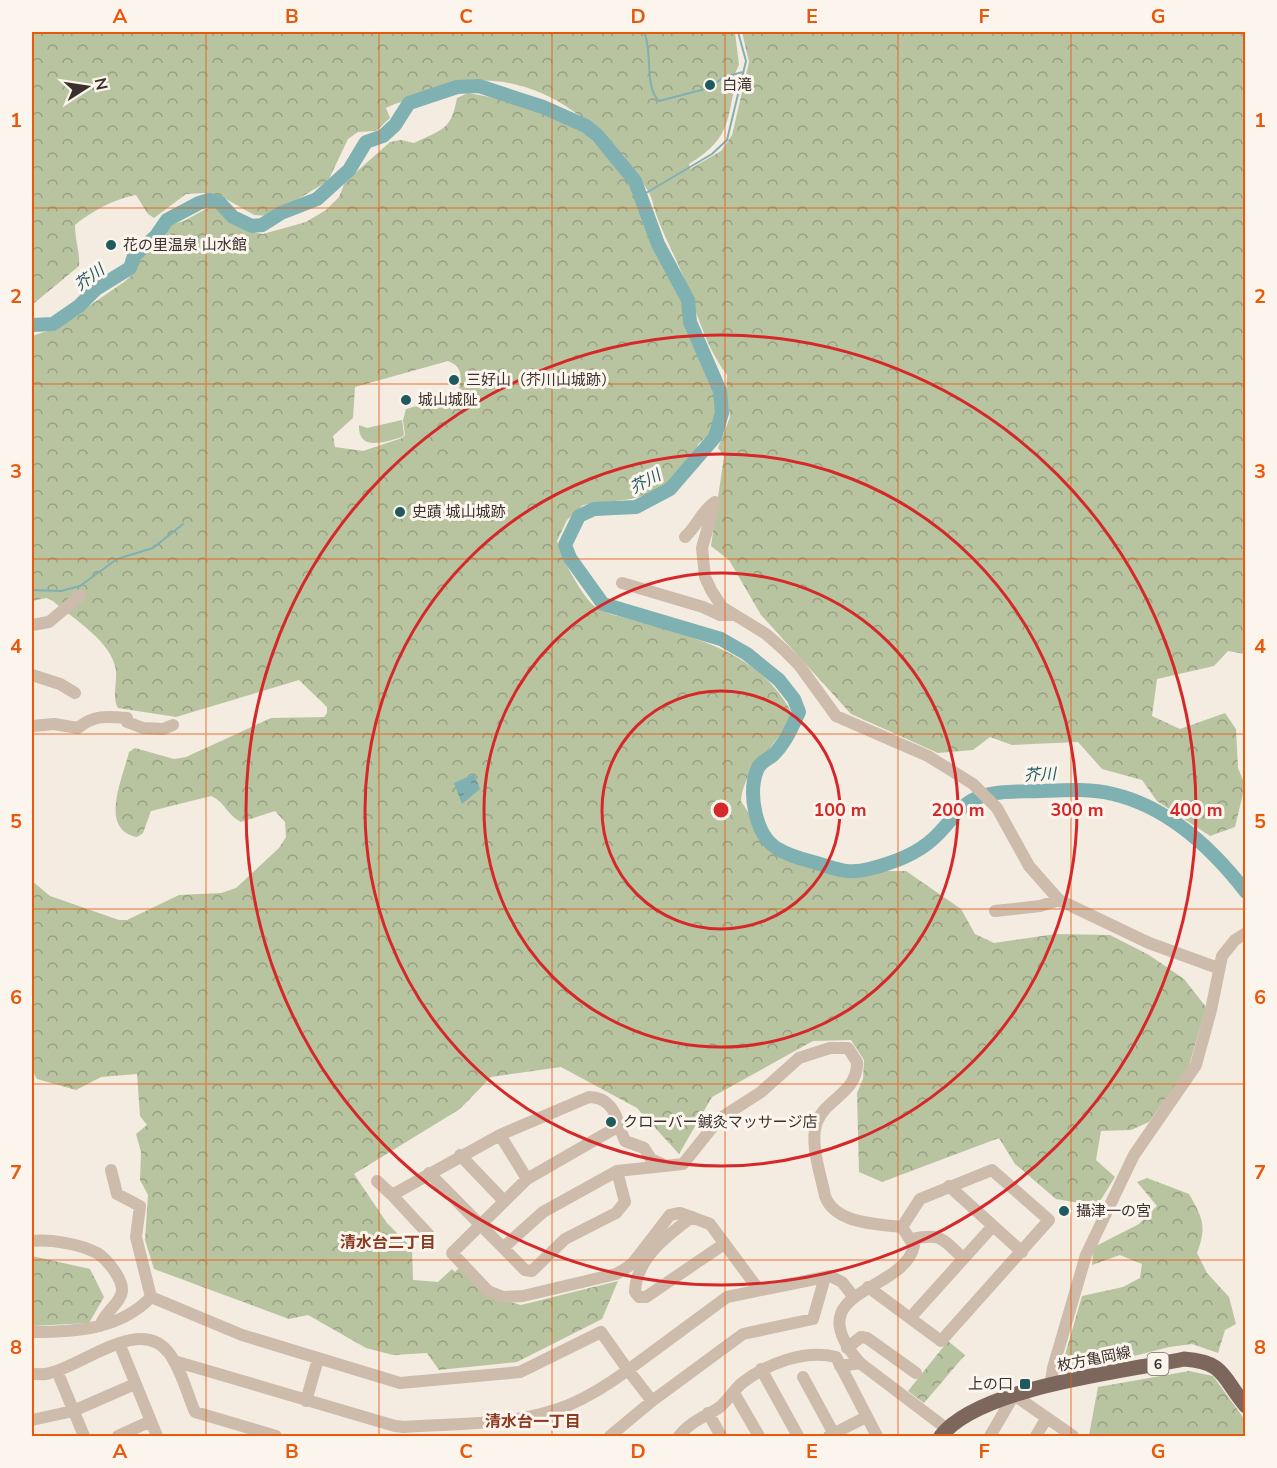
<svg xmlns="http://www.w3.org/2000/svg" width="1277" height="1468" font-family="'Nunito Sans','Noto Sans JP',sans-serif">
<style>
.grass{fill:#b8c4a0}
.forest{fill:url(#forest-crowns);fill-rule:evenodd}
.water{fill:url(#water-ripples)}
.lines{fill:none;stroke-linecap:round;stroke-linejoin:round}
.stream{stroke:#7fb0b2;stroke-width:2}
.river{stroke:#7fb0b2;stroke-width:14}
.minor{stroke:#cdbbac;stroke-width:12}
.major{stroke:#7d675c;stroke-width:15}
.grid{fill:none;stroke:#e8590c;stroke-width:1.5;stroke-opacity:0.55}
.ring{fill:none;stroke:#d62828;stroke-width:3}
.poi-dot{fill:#1f5a5e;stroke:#fbf5ee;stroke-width:2}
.labels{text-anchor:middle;stroke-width:6;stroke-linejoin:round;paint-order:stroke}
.shield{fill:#fbf5ee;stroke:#756b66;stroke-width:1.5}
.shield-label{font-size:14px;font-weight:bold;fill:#3b302b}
.poi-label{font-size:15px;fill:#3b302b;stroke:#fbf5ee;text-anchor:start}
.street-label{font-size:15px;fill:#3b302b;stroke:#fbf5ee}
.water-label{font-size:16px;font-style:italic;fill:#1f5a5e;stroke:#fbf5ee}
.neighbourhood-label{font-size:16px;font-weight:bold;fill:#8c3b22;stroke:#fbf5ee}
.centre{fill:#d62828;stroke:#fbf5ee;stroke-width:3}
.ring-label{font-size:18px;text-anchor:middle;font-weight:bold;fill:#d62828;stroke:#fbf5ee;stroke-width:6;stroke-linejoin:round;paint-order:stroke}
.neatline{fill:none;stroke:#e8590c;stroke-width:2}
.grid-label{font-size:20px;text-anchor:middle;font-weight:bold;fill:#e8590c}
</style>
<defs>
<pattern id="forest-crowns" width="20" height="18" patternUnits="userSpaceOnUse" patternTransform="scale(1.5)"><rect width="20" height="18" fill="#b8c4a0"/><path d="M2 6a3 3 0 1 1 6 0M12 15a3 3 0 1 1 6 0" fill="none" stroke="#97a083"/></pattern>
<pattern id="water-ripples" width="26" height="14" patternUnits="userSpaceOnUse" patternTransform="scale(1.5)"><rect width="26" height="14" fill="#7fb0b2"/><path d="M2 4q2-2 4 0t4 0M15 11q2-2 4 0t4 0" fill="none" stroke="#699091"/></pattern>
</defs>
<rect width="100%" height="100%" fill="#f4ebe1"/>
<path class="grass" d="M402 420 404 435 402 437C385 442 358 452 359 425L367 428Z"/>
<path class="forest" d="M32 32H735L739 65 732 79H736C727 122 730 139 689 164L690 169 721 151 732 135 749 62 742 32H1245V654L1228 651 1214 666 1157 679 1152 716 1180 729 1225 713 1236 729 1238 768 1245 785 1235 827 1210 836 1157 801 1142 780 1102 769 1078 742 1012 745 990 737 973 750 938 753 851 714 761 615 729 560 711 546 724 456 718 448 730 417 726 394 727 375C703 343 696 307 681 271 671 247 658 225 652 200 649 188 633 171 624 160 587 111 524 70 459 83 447 85 436 91 424 95 411 100 399 101 386 108L390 118 376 131 358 132 348 139 328 181 270 216 254 215 226 199 204 193 186 194 154 218 148 214 136 195C114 199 92 211 75 225 75 241 80 251 79 266L32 305Z
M468 93 527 104 542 110 550 117 582 130 629 179 656 248 680 294 693 337 709 369 717 404 714 428 711 433 698 444 696 452 679 476 662 490 631 499 583 505 567 520 557 541C563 560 579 591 593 605 603 614 624 617 636 621 698 639 756 651 791 711 783 746 744 762 741 801L772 850 794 863 851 878 885 871H906L961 909 975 934 994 943 1056 934 1110 935 1149 955 1184 979 1206 1007 1189 1066 1149 1122 1131 1130 1101 1131 1096 1160 1115 1177 1097 1206 1056 1199 1015 1164 999 1138 882 1182 859 1172 857 1093 863 1079 864 1060 851 1040 813 1041 712 1097 679 1154 637 1108 561 1067 491 1077 460 1109 354 1174 387 1223 412 1248 413 1280 438 1282 452 1269 455 1272 459 1268 496 1298 521 1305 618 1281 602 1319 517 1362 439 1370 427 1353 393 1355 366 1348 308 1315 289 1319 154 1269 145 1240 148 1195 140 1180 141 1152 136 1134 147 1125 140 1116 137 1074 101 1077 76 1090 37 1079 32 1070V881L50 896 119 920H127L179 895 221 893 236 888 279 848 286 837 285 822 275 811 241 822C227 815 225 802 211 796L151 811 143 833 137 837C98 829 123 778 129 752L135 748 174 759 186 757 271 718 324 717 327 713V707L299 680 176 717 118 708C112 698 117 683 116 671 113 642 73 619 53 601L46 598 32 601V336L57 328 124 282 132 275 139 259 170 225 184 221 213 205 250 232 263 234 306 222 326 210 339 197 345 182 390 142 401 140 414 143C442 129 451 131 457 98ZM448 361C462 366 462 376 459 389L446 398 406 409 403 420 405 435 402 438 363 451 335 447 333 436 353 418 355 387Z
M1147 1178 1189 1194C1203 1219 1207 1226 1197 1253L1207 1273 1229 1297 1236 1324 1225 1330 1218 1353 1192 1344 1169 1347 1068 1373 1060 1372 1082 1296 1123 1287 1140 1278 1142 1264 1120 1255 1092 1265 1094 1247 1139 1224 1157 1206 1137 1182Z
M32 1256 90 1269 104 1297 89 1323 32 1326Z
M948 1341 965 1355 924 1403 908 1391Z
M1189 1371 1213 1376 1245 1420V1436L1089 1435 1098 1387Z"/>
<path class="water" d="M474 774 480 789 462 804 454 783Z"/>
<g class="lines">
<path class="stream" d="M644 32C653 50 644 88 659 101L709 88 724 77 743 72
M638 193H646L712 154 727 140 746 61 738 32
M32 590 61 591 80 586 117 559 153 548 183 524"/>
<path class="river" d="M32 325 53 324 79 306 96 289 130 268 134 256 156 236 167 220 199 203 209 200 219 202 233 217 252 226 262 225 281 213 317 199 349 170 366 142 383 136 395 125 409 103 457 87 479 86 543 107 586 126 598 136 635 181 658 244 688 300 690 322 720 391 722 413 715 437 670 489 636 507 594 509 579 516 565 545 570 558 603 604 721 639 747 654 779 680 794 699 799 712C792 727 785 744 773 755 767 760 760 762 757 770 748 793 755 836 778 849 791 857 806 860 820 864 838 870 850 874 869 869 892 863 916 855 934 838 948 826 959 805 977 798 996 790 1020 792 1040 791 1064 790 1089 788 1113 794 1168 807 1212 848 1246 892"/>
<path class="minor" d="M715 502 702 548 705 577 711 590 722 607 766 634 783 649 799 665 836 716 928 756 973 784 997 808 1029 866 1059 900 1149 943 1218 968
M685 537C699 524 701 511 715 502
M622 583 703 607 720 615H732
M32 625 49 622 80 596
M32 675 60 684 75 693
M32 726 54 724 78 728C93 715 107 716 127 718V722L143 728 163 729 173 725
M995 911 1040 906 1059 900
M500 1135 527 1179
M460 1155 504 1201
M664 1165 651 1159 644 1148 625 1141 619 1126 527 1179 452 1253 488 1291 503 1297 523 1296 616 1274 625 1269 633 1263 670 1215 680 1213 710 1224 759 1290
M429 1173 525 1270 532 1271 565 1239 616 1213 625 1202 617 1171 683 1164 719 1119 761 1092 799 1058 830 1048H848L857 1062C858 1093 826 1098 817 1122 809 1143 821 1175 825 1196 835 1224 877 1224 902 1227L914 1246C903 1294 795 1288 860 1363
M377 1181 392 1195 500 1135 589 1097C607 1097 616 1111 619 1126
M949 1186 1022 1252
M392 1195 430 1236
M692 1217C668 1235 636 1258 635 1292L639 1297H646L724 1244
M912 1239C942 1233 941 1238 963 1258
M32 1241C50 1239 80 1244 97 1253 107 1259 123 1279 122 1291 121 1303 105 1311 100 1326
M504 1247 543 1212 617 1171
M868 1287 941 1341 1049 1220 992 1170 920 1199 902 1227
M151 1297 242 1335 400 1383 520 1372 601 1332 628 1370C609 1384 590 1396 569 1405 518 1426 458 1423 404 1427L395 1426 174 1361
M910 1318 992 1227
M32 1332C74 1332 120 1330 151 1297L136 1237 140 1206 117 1194 111 1170
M119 1343 157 1436
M847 1348 861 1337 867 1338 916 1373
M840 1366 860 1363 947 1429
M761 1369 798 1436
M57 1371 84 1436
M32 1374C37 1374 44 1375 50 1373 83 1366 140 1315 169 1353 181 1369 187 1393 195 1412L276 1436
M803 1377 834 1434
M1050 1386 1053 1368 1086 1255 1134 1155 1196 1065 1211 1010 1222 956 1235 940 1246 933
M734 1393 759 1436
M306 1401 318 1359
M652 1401 628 1370 727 1297 830 1276 842 1282 853 1296
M708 1413 721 1436
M32 1420 73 1411 135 1384
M118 1436 151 1421
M610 1436 652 1401 743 1334 813 1319 825 1277
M679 1436C691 1421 705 1417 720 1407 728 1400 734 1390 742 1383 766 1364 805 1349 836 1357L877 1436
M829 1436 866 1417
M990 1436 1014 1395 1073 1436
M1036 1436 1046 1419"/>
<path class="major" d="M941 1436C979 1387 1122 1372 1184 1359 1226 1362 1222 1378 1246 1406"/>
</g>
<path class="grid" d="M206 32V1436M379 32V1436M552 32V1436M725 32V1436M898 32V1436M1071 32V1436M32 208H1246M32 384H1246M32 559H1246M32 734H1246M32 909H1246M32 1084H1246M32 1260H1246"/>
<g class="ring">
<circle cx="721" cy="810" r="119"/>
<circle cx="721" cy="810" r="237"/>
<circle cx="721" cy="810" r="356"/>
<circle cx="721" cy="810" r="475"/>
</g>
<g class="poi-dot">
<circle cx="710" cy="85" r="6"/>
<circle cx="111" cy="245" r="6"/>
<circle cx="454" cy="380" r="6"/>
<circle cx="406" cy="400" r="6"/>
<circle cx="400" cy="512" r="6"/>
<circle cx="611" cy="1122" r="6"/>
<circle cx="1064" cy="1211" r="6"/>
<rect x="1019" y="1378" width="12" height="12" rx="3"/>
</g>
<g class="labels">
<rect class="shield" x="1147.5" y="1353" width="21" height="22" rx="4.5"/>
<g class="shield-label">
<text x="1158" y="1369">6</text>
</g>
<g class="poi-label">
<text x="722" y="90">白滝</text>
<text x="123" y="250">花の里温泉 山水館</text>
<text x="466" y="385">三好山（芥川山城跡）</text>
<text x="418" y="405">城山城阯</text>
<text x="412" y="517">史蹟 城山城跡</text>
<text x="623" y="1127">クローバー鍼灸マッサージ店</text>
<text x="1076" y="1216">攝津一の宮</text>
<text x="1013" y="1389" text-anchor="end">上の口</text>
</g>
<g class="street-label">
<text transform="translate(1094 1359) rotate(-11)" y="5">枚方亀岡線</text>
</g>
<g class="water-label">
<text transform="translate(89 277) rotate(-36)" y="6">芥川</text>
<text transform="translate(645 481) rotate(-28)" y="6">芥川</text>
<text transform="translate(1040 774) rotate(-3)" y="6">芥川</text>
</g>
<g class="neighbourhood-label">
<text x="388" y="1248">清水台二丁目</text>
<text x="533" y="1427">清水台一丁目</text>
</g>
</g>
<circle cx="721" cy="810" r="9" class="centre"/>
<g class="ring-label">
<text x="840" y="816">100 m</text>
<text x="958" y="816">200 m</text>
<text x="1077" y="816">300 m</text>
<text x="1196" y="816">400 m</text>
</g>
<rect width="1277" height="1468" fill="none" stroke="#fbf5ee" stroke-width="66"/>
<g transform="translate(87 87) rotate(78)" stroke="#fbf5ee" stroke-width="4.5" paint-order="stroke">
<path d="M0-4.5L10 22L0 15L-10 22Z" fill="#3b302b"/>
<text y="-9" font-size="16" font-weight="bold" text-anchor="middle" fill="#3b302b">N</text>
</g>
<rect x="33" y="33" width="1211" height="1402" class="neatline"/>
<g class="grid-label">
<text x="120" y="23">A</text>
<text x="292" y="23">B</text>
<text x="466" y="23">C</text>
<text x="638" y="23">D</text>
<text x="812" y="23">E</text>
<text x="984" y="23">F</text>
<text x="1158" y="23">G</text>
<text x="16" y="127">1</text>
<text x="1260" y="127">1</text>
<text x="16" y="303">2</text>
<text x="1260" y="303">2</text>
<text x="16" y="478">3</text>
<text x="1260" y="478">3</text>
<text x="16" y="653">4</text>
<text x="1260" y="653">4</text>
<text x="16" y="828">5</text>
<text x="1260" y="828">5</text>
<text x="16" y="1004">6</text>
<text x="1260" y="1004">6</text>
<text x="16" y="1179">7</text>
<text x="1260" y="1179">7</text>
<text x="16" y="1354">8</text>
<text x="1260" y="1354">8</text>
<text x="120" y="1458">A</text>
<text x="292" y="1458">B</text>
<text x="466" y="1458">C</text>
<text x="638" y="1458">D</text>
<text x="812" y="1458">E</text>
<text x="984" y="1458">F</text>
<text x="1158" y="1458">G</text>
</g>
</svg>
